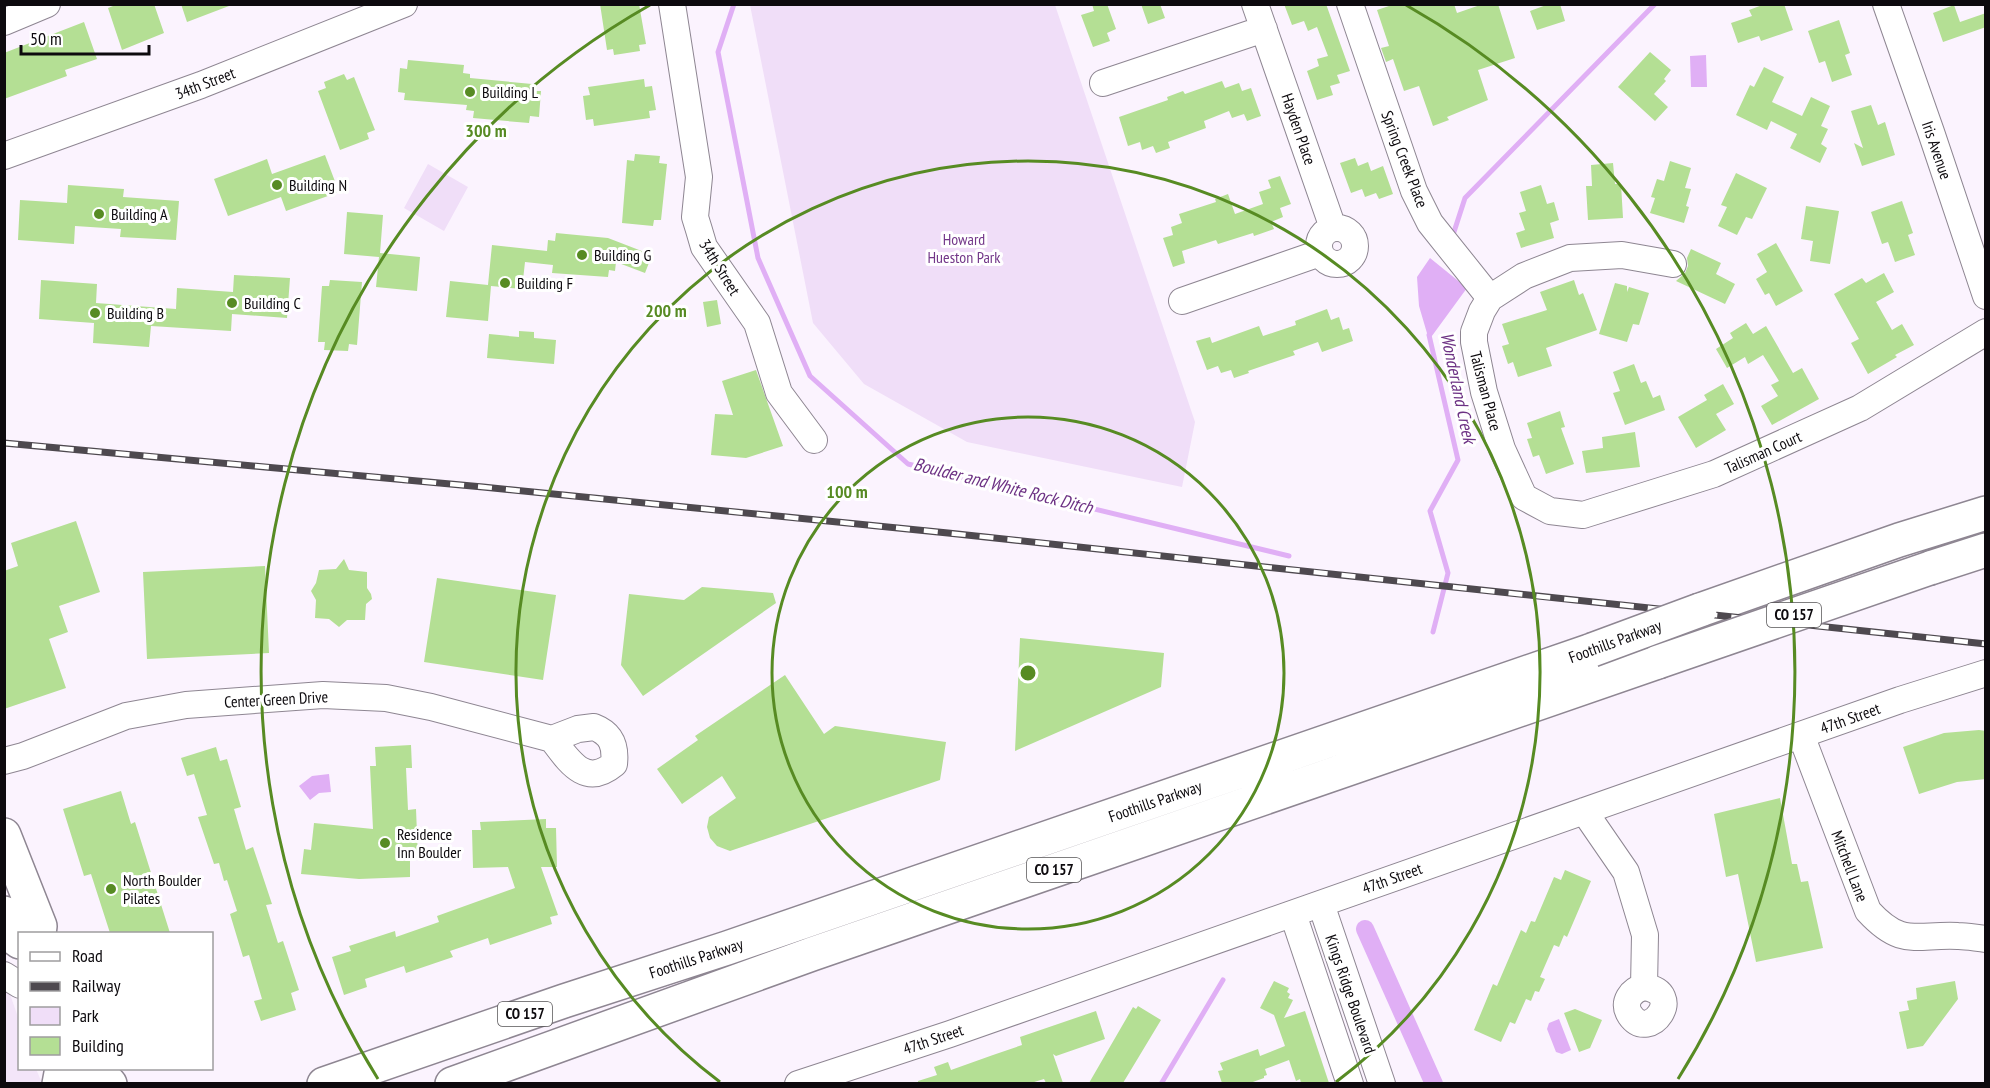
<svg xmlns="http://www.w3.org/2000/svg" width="1990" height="1088" font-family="'PT Sans Narrow',sans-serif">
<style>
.built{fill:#f3e5f9}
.green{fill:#f0def8}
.water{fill:#e0aff5}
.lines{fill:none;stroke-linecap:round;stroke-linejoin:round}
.stream{stroke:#e0aff5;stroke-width:5}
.canal{stroke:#e0aff5;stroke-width:18}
.building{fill:#b4df94}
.minor-casing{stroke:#8e8692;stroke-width:28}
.major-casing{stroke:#8e8692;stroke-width:36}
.highway-casing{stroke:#8e8692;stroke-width:36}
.minor{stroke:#fff;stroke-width:26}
.major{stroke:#fff;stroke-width:33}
.highway{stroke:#fff;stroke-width:33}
.rail-casing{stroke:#4e494f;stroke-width:7}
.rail{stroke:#fff;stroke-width:4.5;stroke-dasharray:14;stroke-linecap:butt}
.highway-bridge-casing{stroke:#8e8692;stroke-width:36;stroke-linecap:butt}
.highway-bridge{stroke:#fff;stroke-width:33}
.ring{fill:none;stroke:#578b23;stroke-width:3}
.poi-dot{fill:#578b23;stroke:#fff;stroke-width:2}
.labels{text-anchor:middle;stroke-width:6;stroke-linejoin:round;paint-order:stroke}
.shield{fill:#fff;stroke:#565456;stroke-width:1.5}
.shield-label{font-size:15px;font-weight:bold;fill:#0d0a0e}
.street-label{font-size:16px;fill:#0d0a0e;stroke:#fff}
.poi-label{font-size:16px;fill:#0d0a0e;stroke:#fff;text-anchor:start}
.park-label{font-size:16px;fill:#733789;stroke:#fff}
.water-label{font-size:18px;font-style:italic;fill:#6d3284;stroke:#fff}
.centre{fill:#578b23;stroke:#fff;stroke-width:3}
.ring-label{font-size:18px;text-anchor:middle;font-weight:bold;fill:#578b23;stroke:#fff;stroke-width:6;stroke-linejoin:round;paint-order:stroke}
</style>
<rect width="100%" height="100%" fill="#fbf3fe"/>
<path class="built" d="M4 977 19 1020 20 1068 36 1069 42 1083H5Z"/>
<path class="green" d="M750 5H1055L1195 422 1182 487 967 442 864 384 813 323Z
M428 164 468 187 444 231 404 208Z"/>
<path class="water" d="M1706 55 1707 87H1691L1690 56Z
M1430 258 1467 288 1429 340 1419 306 1417 277Z
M329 774 331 792 319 793 310 800 299 786 312 776Z
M1559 1019 1571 1050 1562 1054 1556 1052 1547 1029 1549 1023Z"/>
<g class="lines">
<path class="stream" d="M734 4 718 52 758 258 810 376 908 464 1289 556
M1452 238 1465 198 1655 4
M1429 335 1458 460 1430 511 1448 573 1433 632
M1161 1084 1223 980"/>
<path class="canal" d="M1365 929 1434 1084"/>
</g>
<path class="building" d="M118 4H154L164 33 122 50 108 8Z
M181 4H229V6L187 22Z
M600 4H639L646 44 639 45 640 51 614 55 613 49 607 50Z
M1092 4H1107L1116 29 1107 33 1110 41 1093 47 1081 15 1094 11Z
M1141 4H1160L1165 18 1148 24Z
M1284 4H1326L1350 71 1337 75 1340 83 1330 86 1333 95 1317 100 1307 71 1319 66 1317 59 1328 56 1317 27 1308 31 1304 21 1292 25Z
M1395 4H1454L1457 13 1483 4H1498L1515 58 1478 70 1488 100 1447 117 1449 120 1433 126 1419 86 1404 91 1393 59 1386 62 1381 48 1389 46 1377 10Z
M1549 4H1560L1565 21 1537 30 1530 11Z
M1765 4H1784L1793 30 1761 41 1759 36 1738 43 1731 23 1752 16 1749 10Z
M1954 5 1960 22 1986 13V27L1943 42 1933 13Z
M1839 20 1850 53 1845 55 1852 75 1832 82 1825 61 1819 63 1808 31Z
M84 22 97 59 65 70 67 76 4 99V53Z
M1650 52 1671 70 1664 79 1666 81 1654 94 1668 107 1655 121 1618 87Z
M408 60 464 65 463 73 470 74V78L532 84V91H541L539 117 530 116 529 123 473 118 474 111 466 110 467 105 404 100 405 93 398 92 400 68 407 69Z
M1764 67 1784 77 1772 102 1802 116 1811 97 1830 106 1821 126 1828 129 1821 144 1827 148 1820 163 1790 148 1797 134 1771 121 1767 130 1736 115 1750 85 1754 87Z
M344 74 347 80 354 77 375 130 367 133 369 139 340 150 318 91 326 88 324 82Z
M644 79 645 87 652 86 656 110 649 111 650 118 594 126 593 119 586 120 583 96 590 95 588 87Z
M1222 81 1225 88 1239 83 1242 91 1251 88 1261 116 1247 121 1244 114 1232 118 1229 111 1204 121 1206 128 1168 142 1170 148 1156 153 1153 146 1142 150 1140 142 1128 146 1119 117 1168 100 1167 97 1183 91 1185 94Z
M1871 105 1878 125 1885 122 1895 155 1862 166 1854 143 1863 148 1851 111Z
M635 154 660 156 659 163 667 164 661 220H654L653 226 622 223 627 160 634 161Z
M325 155 339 192 286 211 281 197 228 216 214 179 267 159 272 174Z
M1355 158 1358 166 1368 162 1371 171 1383 166 1393 194 1379 199 1376 193 1365 197 1362 189 1351 193 1340 163Z
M1670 161 1691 168 1685 188 1691 189 1686 206 1689 207 1684 223 1650 213 1655 198 1651 197 1657 179 1664 181Z
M1613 163 1615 184H1621L1623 218 1588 220 1586 186H1592L1591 165Z
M1736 173 1767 188 1752 219 1746 217 1737 235 1718 226 1727 207 1721 205Z
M1280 176 1291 204 1280 208 1283 217 1271 222 1274 229 1254 236 1253 233 1218 244 1216 240 1182 251 1185 263 1173 267 1163 238 1173 235 1171 227 1182 223 1179 214 1216 202 1215 199 1228 194 1235 214 1263 204 1259 192 1271 188 1268 180Z
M68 185 124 189 123 197 179 201 176 240 120 237 121 229 75 226 74 244 18 240 20 200 67 203Z
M1541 185 1547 204 1554 202 1559 220 1550 223 1554 238 1521 248 1516 233 1525 230 1519 213 1526 211 1520 192Z
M1902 201 1913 233 1908 235 1915 255 1895 262 1888 242 1882 244 1871 212Z
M1806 206 1839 211 1830 264 1810 261 1813 241 1801 239Z
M347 212 383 215 380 253 420 257 417 291 376 287 379 257 344 254Z
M556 233 608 238 652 255 645 273 616 262 615 271 609 270 608 277 552 273 553 265 525 262 522 289 491 286 488 321 446 317 450 281 488 285 492 245 547 251 548 240 555 241Z
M1776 243 1803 291 1776 306 1769 293 1765 295 1756 279 1767 272 1757 254Z
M1691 249 1721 263 1716 274 1735 284 1725 304 1676 281 1685 273 1688 266 1687 258Z
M1884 273 1894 292 1876 302 1892 330 1902 324 1914 345 1895 355 1897 357 1868 374 1851 343 1859 339 1834 294 1862 278 1866 283Z
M234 275 290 278 287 318 232 314 231 331 151 326 149 347 93 343 94 323 39 319 41 280 97 284 96 303 176 309 177 288 233 292Z
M330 280 362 282 357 345 349 344 348 351 324 350 325 342H318L322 286H329Z
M1574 280 1579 295 1583 293 1597 330 1546 348 1552 366 1518 377 1513 362 1508 364 1502 346 1509 344 1502 324 1547 310 1540 292Z
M1615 283 1627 286V292L1629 287 1649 293 1639 325 1633 324 1627 342 1599 334Z
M717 300 721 324 707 327 703 302Z
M1327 309 1331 320 1339 317 1343 330 1349 328 1353 341 1322 352 1318 342 1293 351 1295 355 1248 371 1249 373 1234 378 1231 370 1221 373 1218 366 1207 370 1196 341 1210 337 1212 343 1259 326 1263 336 1296 325 1295 321Z
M1746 323 1753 334 1766 326 1793 373 1802 368 1819 399 1772 425 1761 406 1778 396 1771 385 1779 381 1763 355 1748 364 1745 357 1727 368 1716 349 1733 338 1730 333Z
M519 331 534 332V338L556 340 554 364 487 358 489 334 519 337Z
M1634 364 1641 383 1646 381 1653 398 1660 395 1665 410 1625 425 1613 393 1620 391 1613 372Z
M756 370 783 446 746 458 711 455 715 414 733 415 722 381Z
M1723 384 1734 404 1716 414 1726 430 1696 448 1678 417 1707 400 1704 395Z
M1560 411 1565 427 1561 428 1574 464 1546 474 1539 455 1533 457 1527 439 1532 438 1527 423Z
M1635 432 1640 467 1586 473 1582 451 1603 448 1602 437Z
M76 521 100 592 59 606 68 632 49 639 66 688 4 709V571L18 566 11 543Z
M344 559 349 570 367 572V588L371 594 372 599 366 604 365 620H347L339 627 329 619 315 618 316 600 311 591 316 583 319 570 336 569Z
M265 566 269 653 147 659 143 572Z
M437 578 556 595 543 680 424 662Z
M702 587 773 593 776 603 643 696 621 665 629 594 684 600Z
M1020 638 1164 653 1161 687 1015 751Z
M785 675 824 734 835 726 946 742 940 780 730 851 717 846 710 838 707 827 709 817 736 798 722 776 682 804 657 769 698 740 695 736Z
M1979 730 1986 731V779L1957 782 1919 794 1903 747 1944 733Z
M411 745 412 768H406L408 810 416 809 418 858H410V877L359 879 301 874 304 849 311 850 314 823 373 829 370 766H376L375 747Z
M216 747 220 761 227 759 241 807 234 809 246 850 253 847 272 904 266 905 278 943 283 941 299 990 291 993 296 1010 261 1021 254 1001 262 999 249 955 243 957 230 914 237 911 227 880 224 881 219 863 214 864 198 817 207 815 194 774 187 776 181 758Z
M121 791 131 824 135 822 170 933H110L91 874 84 876 63 809Z
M1780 798 1792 864H1797L1801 882 1808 881 1823 948 1756 962 1738 874 1726 877 1714 814Z
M546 819V828H556L557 867H541L558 915 550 917 552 924 490 945 488 938 450 951 453 957 406 973 404 966 365 979 367 987 344 995 332 957 351 951 349 946 395 931 396 937 439 922 437 916 515 888 508 867 473 868 472 830H481L480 822Z
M1565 870 1591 881 1567 937 1564 935 1559 947 1554 945 1540 977 1545 979 1539 992 1535 991 1531 1001 1526 999 1515 1024 1510 1022 1501 1042 1474 1030 1493 984 1497 986 1521 930 1526 933 1531 921 1535 922 1554 877 1561 880Z
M1274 981 1289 988 1287 992 1290 994 1288 998 1293 1000 1284 1018 1305 1011 1329 1083H1301L1300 1079 1296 1081 1289 1060 1265 1069 1267 1075 1264 1076V1078L1250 1083H1222L1218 1071 1223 1070 1220 1063 1258 1049 1260 1056 1285 1046 1274 1015 1260 1008Z
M1955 981 1958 999 1923 1046 1907 1049 1899 1012 1909 1010 1907 1001 1917 999 1916 988Z
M1138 1006 1161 1020 1123 1083H1089L1133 1007 1136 1009Z
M1575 1009 1602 1020 1590 1048 1579 1052 1564 1013Z
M1096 1011 1105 1039 1056 1056 1053 1054 1063 1083H1046L1044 1079 1031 1083H918V1081L937 1075 934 1067 948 1062 951 1070 993 1055 1022 1045 1020 1037Z"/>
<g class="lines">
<defs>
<path id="minor" d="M672 4 699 177 695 217 699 230 704 247 757 323 779 393 814 440
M1255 4 1333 228
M1350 4 1414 191 1430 223 1490 298
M1886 4 1931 132 1986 296
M4 22 47 4
M1103 83 1264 29
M4 156 201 85 404 4
M1319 246a18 18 0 1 1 36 0a18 18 0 1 1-36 0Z
M1673 264 1622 255 1570 258 1524 276 1490 298 1482 311 1474 332V342L1484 392 1502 449 1524 497 1550 511 1583 515 1714 474 1860 408 1986 332
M1182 301 1320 253
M594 727C612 734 616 746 614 764 585 788 569 761 552 739L578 729Z
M1801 735 1868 911C1902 948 1915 934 1958 936 1967 936 1976 938 1986 939
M4 761 23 756 126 716 186 705 323 695 386 698 431 707 552 739
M1584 811 1626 872 1645 935 1644 987C1631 990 1622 1002 1630 1015 1650 1044 1686 992 1644 987
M1321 904 1382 1084
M1293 914 1350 1084
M4 975 20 985
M798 1084 950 1034 1900 700 1986 673"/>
<path id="major" d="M4 835 40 926 39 934
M4 913 13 937 20 942
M77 1068 82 1084"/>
<path id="highway" d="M1930 568 1986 550
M1700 610 1899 540 1986 513
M95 1068 110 1084
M59 1084 62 1068
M324 1084 564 1001 727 948 1592 650
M452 1084 812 954 1658 662"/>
</defs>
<use href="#minor" class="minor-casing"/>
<use href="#major" class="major-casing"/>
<use href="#highway" class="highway-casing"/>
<use href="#minor" class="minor"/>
<use href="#major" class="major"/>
<use href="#highway" class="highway"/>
<defs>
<path id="rail" d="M4 443 483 487 948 533 1986 644"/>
</defs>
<use href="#rail" class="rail-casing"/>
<use href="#rail" class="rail"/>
<defs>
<path id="highway-bridge" d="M1592 650 1700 610
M1658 662 1930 568"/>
</defs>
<use href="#highway-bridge" class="highway-bridge-casing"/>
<use href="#highway-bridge" class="highway-bridge"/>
</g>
<g class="ring">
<circle cx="1028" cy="673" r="256"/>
<path d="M720 1082A512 512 0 1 1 1336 1082"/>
<path d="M378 1079A767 767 0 0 1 650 5M1406 5A767 767 0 0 1 1678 1079"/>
</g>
<g class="poi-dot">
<circle cx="470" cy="92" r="6"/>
<circle cx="277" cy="185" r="6"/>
<circle cx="99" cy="214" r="6"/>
<circle cx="582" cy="255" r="6"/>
<circle cx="505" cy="283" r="6"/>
<circle cx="232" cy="303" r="6"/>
<circle cx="95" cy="313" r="6"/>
<circle cx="385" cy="843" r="6"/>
<circle cx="111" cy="889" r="6"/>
</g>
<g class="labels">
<g class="shield">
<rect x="1767" y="603" width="54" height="24" rx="4.5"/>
<rect x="1027" y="858" width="54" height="24" rx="4.5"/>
<rect x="498" y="1002" width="54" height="24" rx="4.5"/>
</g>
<g class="shield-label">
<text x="1794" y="620">CO 157</text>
<text x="1054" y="875">CO 157</text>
<text x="525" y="1019">CO 157</text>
</g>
<g class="street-label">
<text transform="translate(205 83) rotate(-21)" y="6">34th Street</text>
<text transform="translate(1299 129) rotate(71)" y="6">Hayden Place</text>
<text transform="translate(1937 150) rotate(71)" y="6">Iris Avenue</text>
<text transform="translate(1405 159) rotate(69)" y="6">Spring Creek Place</text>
<text transform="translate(720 267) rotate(58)" y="6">34th Street</text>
<text transform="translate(1486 391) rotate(75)" y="6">Talisman Place</text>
<text transform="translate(1763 452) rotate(-24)" y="6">Talisman Court</text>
<text transform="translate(1615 641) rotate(-20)" y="6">Foothills Parkway</text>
<text transform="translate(276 699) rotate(-3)" y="6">Center Green Drive</text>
<text transform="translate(1850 718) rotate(-20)" y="6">47th Street</text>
<text transform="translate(1155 801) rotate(-19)" y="6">Foothills Parkway</text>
<text transform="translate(1850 866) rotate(69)" y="6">Mitchell Lane</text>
<text transform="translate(1392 878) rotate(-20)" y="6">47th Street</text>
<text transform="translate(696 958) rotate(-18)" y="6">Foothills Parkway</text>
<text transform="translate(1351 994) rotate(71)" y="6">Kings Ridge Boulevard</text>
<text transform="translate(933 1039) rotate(-19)" y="6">47th Street</text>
</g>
<g class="poi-label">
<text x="482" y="98">Building L</text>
<text x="289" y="191">Building N</text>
<text x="111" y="220">Building A</text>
<text x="594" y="261">Building G</text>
<text x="517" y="289">Building F</text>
<text x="244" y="309">Building C</text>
<text x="107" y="319">Building B</text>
<text x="397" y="840">Residence<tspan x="397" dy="18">Inn Boulder</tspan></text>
<text x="123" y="886">North Boulder<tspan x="123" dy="18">Pilates</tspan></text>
</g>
<g class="park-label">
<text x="964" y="245">Howard<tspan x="964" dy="18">Hueston Park</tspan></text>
</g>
<g class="water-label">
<text transform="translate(1458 388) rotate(78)" y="6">Wonderland Creek</text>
<text transform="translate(1003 486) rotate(14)" y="6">Boulder and White Rock Ditch</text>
</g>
</g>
<circle cx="1028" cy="673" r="9" class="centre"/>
<g class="ring-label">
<text x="486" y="137">300 m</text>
<text x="666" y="317">200 m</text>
<text x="847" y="498">100 m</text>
</g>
<rect width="1990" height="1088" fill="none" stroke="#0d0a0e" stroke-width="12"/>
<rect x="18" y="932" width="195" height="138" fill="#ffffff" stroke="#9e9d9f" stroke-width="1.5"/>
<rect x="30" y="952" width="30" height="9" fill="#ffffff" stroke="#9e9d9f" stroke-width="1.5"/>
<text x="72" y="962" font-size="18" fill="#0d0a0e">Road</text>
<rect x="30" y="982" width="30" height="9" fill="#4e494f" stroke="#9e9d9f" stroke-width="1.5"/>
<text x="72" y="992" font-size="18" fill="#0d0a0e">Railway</text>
<rect x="30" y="1007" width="30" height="18" fill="#f0def8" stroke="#9e9d9f" stroke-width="1.5"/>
<text x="72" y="1022" font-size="18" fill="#0d0a0e">Park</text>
<rect x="30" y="1037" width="30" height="18" fill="#b4df94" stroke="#9e9d9f" stroke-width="1.5"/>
<text x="72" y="1052" font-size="18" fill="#0d0a0e">Building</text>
<path d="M21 45v9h128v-9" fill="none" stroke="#0d0a0e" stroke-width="3"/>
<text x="30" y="45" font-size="18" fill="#0d0a0e" stroke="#ffffff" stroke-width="4.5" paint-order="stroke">50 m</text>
</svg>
